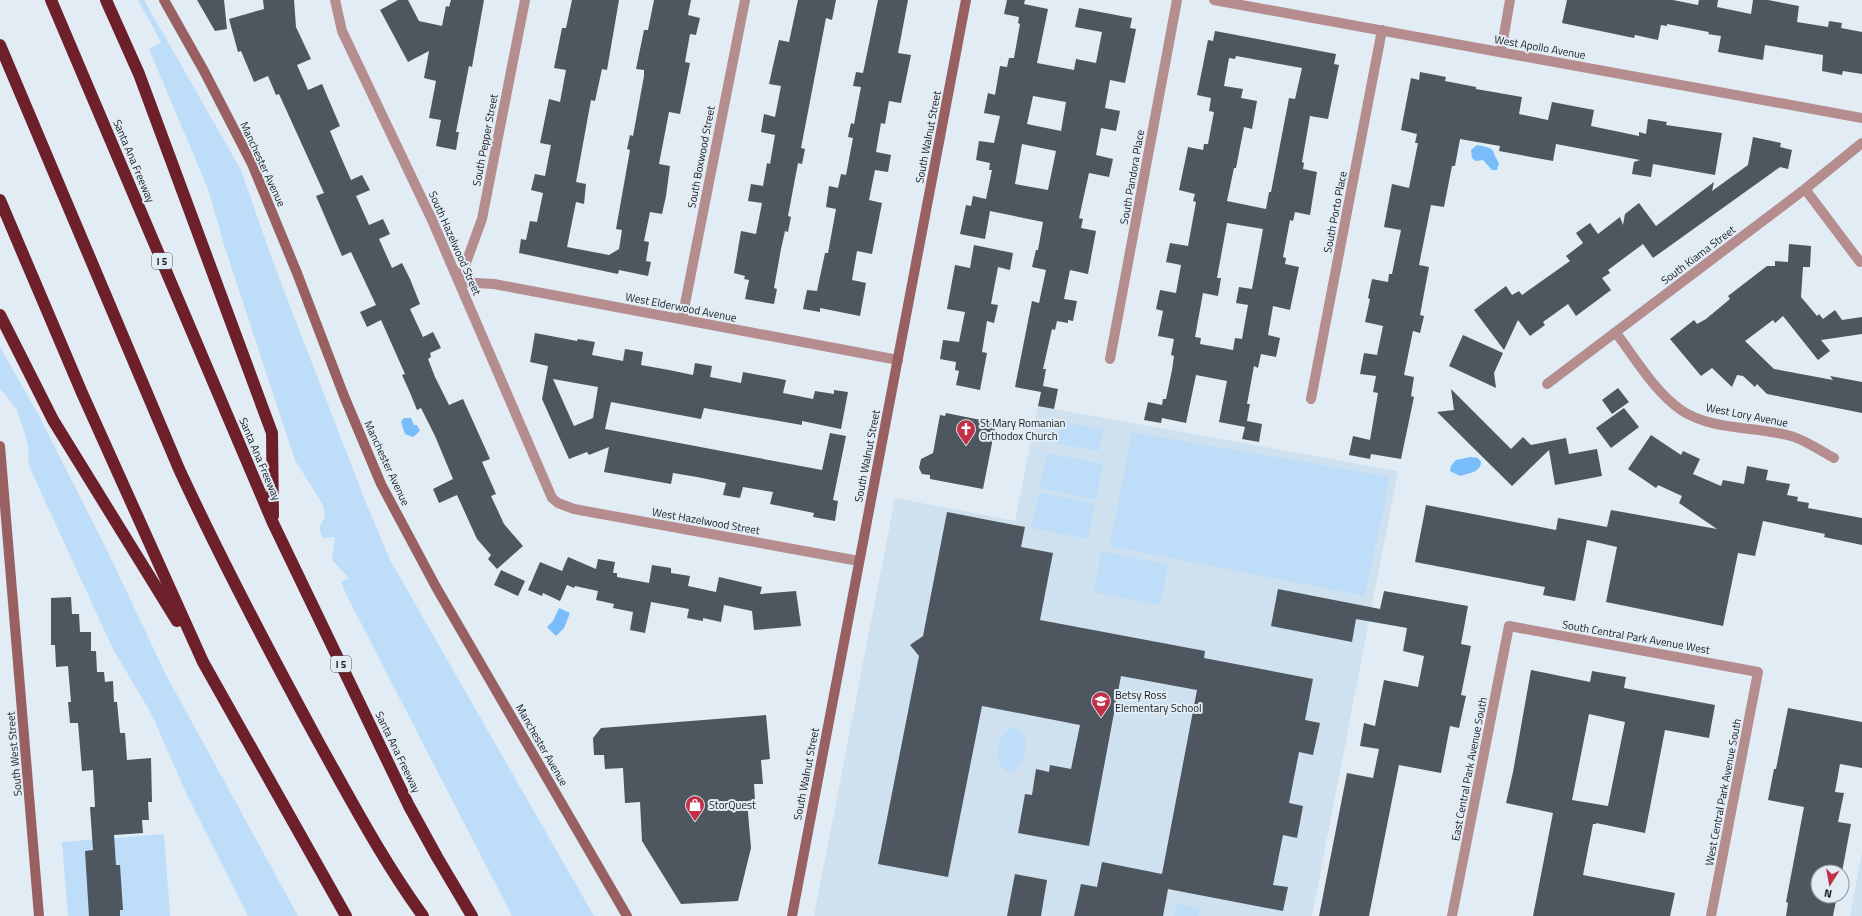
<svg xmlns="http://www.w3.org/2000/svg" width="1862" height="916" font-family="'Titillium Web',sans-serif">
<style>
.built{fill:#cfe0ef}
.green{fill:#beddf8}
.water{fill:#78bdf9}
.building{fill:#4e575f;fill-rule:evenodd}
.lines{fill:none;stroke-linecap:round;stroke-linejoin:round}
.street{stroke:#b68d8e;stroke-width:10}
.secondary{stroke:#996062;stroke-width:10}
.highway{stroke:#6e202a;stroke-width:12}
.labels{text-anchor:middle;stroke-width:4;stroke-linejoin:round;paint-order:stroke}
.shield{fill:#e1ecf5;stroke:#545a5e;stroke-width:1}
.shield-label{font-size:10px;font-weight:bold;fill:#171b1e}
.street-label{font-size:11px;fill:#171b1e;stroke:#e1ecf5}
.poi-label{font-size:11px;fill:#171b1e;stroke:#e1ecf5;text-anchor:start}
</style>
<rect width="100%" height="100%" fill="#e1ecf5"/>
<path class="built" d="M1038 406 1398 471 1312 916H814L895 498 1015 521Z
M1862 853V916H1850Z"/>
<path class="green" d="M138 0H144L241 170 273 262 366 503 390 560 594 916H512L347 596 341 582 349 578 332 560 335 537 323 538 319 528 325 517 323 505 295 460 225 248 208 189 149 49 161 42Z
M0 347 39 416 106 548 166 675 298 916H248L187 795 152 715 113 649 29 466 28 444 17 410 0 388Z
M1060 421 1103 430 1098 451 1056 443Z
M1132 432 1390 477 1365 596 1110 546Z
M1047 453 1103 464 1096 500 1040 488Z
M1039 492 1095 504 1088 539 1032 528Z
M1102 551 1168 565 1160 605 1093 592Z
M1011 728H1017C1031 737 1026 754 1019 767L1009 772 1001 768C994 753 997 737 1011 728Z
M164 834 170 916H68L62 842Z
M1176 904 1200 908 1199 916H1174Z"/>
<path class="water" d="M1477 145C1498 149 1490 149 1499 163L1497 170H1492L1483 160 1476 161 1472 158 1471 150Z
M404 418H411L414 425H417L420 431 413 437 405 434 401 422Z
M1470 457 1478 458 1481 462C1481 472 1469 473 1460 476L1450 471 1451 466 1456 460Z
M559 608 570 613 564 628 556 636 547 627 553 621Z"/>
<path class="building" d="M197 0H224L227 29 215 31Z
M263 0H294L296 27 311 59 297 65 308 90 322 84 340 126 330 131 340 155 351 180 362 175 370 190 356 196 369 225 383 219 390 234 379 239 392 268 402 263 410 279 420 304 410 309 423 337 433 332 441 348 430 353 431 357 428 359 435 377 449 405 463 399 490 459 482 462 496 494 491 496 504 524 523 546 497 569 488 559 491 555 477 539 457 495 439 503 433 489 453 479 435 436 421 408 417 410 411 395 402 375 405 374 381 320 367 327 360 312 376 305 351 252 342 256 332 233 316 196 324 193 279 94 276 95 268 76 254 82 241 51 238 52 229 19 264 9Z
M398 0H408L419 21 442 26 446 6 449 7 451 0H484L472 67 469 66 456 132H459L456 150 436 146 441 120 429 118 436 81 424 78 429 51 408 62 380 10Z
M572 0H619L607 70 602 69 595 101 591 100 576 182 586 184 584 204 576 202 567 247 609 255 619 249 622 230 616 229 630 150 627 149 630 135 633 136 644 76V70L636 69 644 30H648L654 0H691L688 15 700 18 696 35 690 34 685 62 690 63 680 114 669 112 659 164 670 166 666 196 662 214 650 212 644 241 649 242 646 261 651 262 648 276 619 270 618 274 519 253 521 239 526 240 530 221 537 222 543 193 531 190 535 174 545 176 551 145 540 143 549 99 560 102 566 70 554 68 562 28H566Z
M798 0H836L832 20 826 18 801 148 805 149 802 164 798 163 788 216 791 217 788 232 785 231 781 249 774 288 777 289 774 304 745 299 749 280 744 279 745 276 734 273 741 231 756 234 762 203 748 201 751 184 763 186 767 163 770 164 775 135 761 132 764 114 775 117 781 86 769 84 773 66 779 40 789 42Z
M878 0H908L898 53 911 55 901 103 889 101 885 124 881 123 876 152 891 155 888 172 875 170 869 200 882 203 872 254 857 251 852 280 866 283 860 316 820 308V312L803 309 807 290 817 291 825 253H828L836 209 826 207 829 186 838 188 841 174 846 175 853 138 848 137 851 123 854 124 861 87 853 86 856 72 863 73Z
M1007 0H1025L1024 4 1048 9 1037 63 1074 70 1076 59 1096 63 1102 32 1075 27 1079 8 1132 18 1130 28 1136 29 1125 83 1110 80 1105 108 1120 111 1116 131 1101 128 1096 155 1113 159 1109 177 1089 173 1079 218 1083 219 1081 228 1096 231 1088 274 1070 270 1064 299 1077 301 1073 321 1068 320V323L1057 321 1055 330 1052 329 1043 369H1046L1043 386 1058 389 1054 409 1038 406 1041 392 1015 387 1032 301 1039 303 1046 270 1032 267 1036 250H1038L1043 222 990 211 985 239 960 234 966 205 971 206 973 196 986 199 992 170H989L990 163 976 160 979 141 994 143 1000 116 984 113 988 93 995 95 1000 66 1007 67 1009 58H1014L1020 24 1018 23 1019 17 1004 14ZM1033 96 1066 102 1061 131 1027 124ZM1022 144 1056 151 1048 190 1015 184Z
M1567 0H1673L1698 5 1699 0H1718L1717 7 1751 14 1753 0H1768L1799 6 1797 22 1828 27 1829 21 1842 23 1841 28 1862 32V74L1843 71 1842 75 1822 71 1823 55 1765 45 1763 60 1718 52 1721 36 1708 34 1709 32 1667 24V26L1661 25 1658 40 1635 35 1634 38 1562 23Z
M1215 31 1336 54 1334 64 1339 65 1328 119 1310 116 1302 162 1304 163 1303 169 1317 172 1310 215 1295 212 1293 221 1290 220 1283 257 1286 258 1285 264 1299 267 1290 310 1273 306 1268 335 1280 338 1276 357 1261 354 1258 368 1254 366 1247 404H1250L1247 421 1262 424 1259 442 1242 439 1245 427 1219 422 1227 381 1196 375 1186 423 1162 418 1161 423 1144 420 1148 402 1162 405 1163 399H1166L1172 370 1174 356 1171 355 1174 339 1158 336 1163 311 1156 309 1160 290 1176 293 1181 265 1166 262 1170 243 1188 246 1196 202 1193 201 1195 194 1179 190 1188 147 1203 150 1204 144H1208L1214 112 1209 111 1211 98 1197 95 1208 40 1213 41ZM1236 56 1302 68 1295 99 1289 98 1271 192H1269L1266 209 1227 201 1234 168H1236L1244 127 1252 129 1257 101 1241 98 1243 89 1224 86 1229 58 1235 59ZM1227 223 1263 229 1252 289 1239 287 1236 303 1248 305 1242 339 1235 338 1233 350 1200 344 1201 338 1195 337 1203 293 1218 296 1221 278H1217Z
M1420 72 1446 77 1445 81 1476 87V89L1522 97 1519 114 1548 120 1552 102 1594 110 1591 126 1639 136V132L1646 134 1648 119 1667 122 1666 125 1722 133 1715 175 1653 164 1651 177 1632 174 1634 162 1640 160 1556 144 1553 161 1499 151 1500 146 1460 139 1455 166H1452L1444 207 1431 205 1419 265 1429 267 1420 315 1424 316 1420 333 1413 331 1404 375 1414 377 1411 396 1414 397 1401 459 1371 454 1370 459 1349 455 1353 436 1370 440 1378 393 1373 392 1376 376 1360 374 1364 353 1377 355 1383 326 1365 322 1370 299 1368 298 1372 279 1388 282 1389 274H1392L1401 230 1384 227 1392 184 1409 188 1418 143H1415L1417 134 1401 130 1411 78 1419 80Z
M1753 137 1781 143 1780 147 1792 150 1788 169 1780 167 1653 258 1643 244 1608 270 1610 273 1602 278 1611 290 1576 316 1568 304 1543 322 1545 325 1530 336 1518 320 1504 350 1474 310 1506 286 1512 295 1519 291 1522 295 1570 261 1566 256 1583 243 1576 233 1590 223 1598 234 1620 217 1623 225 1625 214 1639 203 1656 226 1714 182 1712 191 1748 165Z
M1789 244 1811 246 1810 267H1803L1801 297 1817 316 1819 314 1823 319 1835 310 1842 320 1862 317V334L1821 340 1830 351 1818 360 1783 316 1775 323 1773 320 1745 341 1774 369 1833 380 1830 376 1862 382V413L1767 394 1757 384 1755 387 1743 376 1737 375 1732 387 1712 368 1701 376 1670 339 1694 320 1697 324 1706 319 1730 299 1728 296 1767 266H1775V261L1788 262Z
M974 245 1013 253 1010 270 998 267 991 304 998 305 994 323 987 321 982 352 987 353 980 390 956 385 959 371 955 370 956 362 940 359 943 340 959 342 965 312 947 309 955 265 970 268Z
M535 333 577 341 578 339 595 342 592 355 623 361 625 349 643 352 641 365 669 370 693 375 695 363 712 366 710 377 741 383 743 372 786 380 783 393 813 399 815 391 834 394V390L848 392 841 429 802 421V425L704 408 701 419 611 402 605 429 822 470 830 433 846 436 833 500 838 501 835 521 813 517 814 513 770 504 773 492 743 487 740 498 723 495 726 483 697 477 673 473 671 484 604 472 609 447 589 455 587 452 569 459 542 399 548 366 530 362ZM553 379 598 387 593 418 574 426Z
M1463 335 1503 353 1494 373 1496 388 1449 366Z
M1618 388 1629 402 1612 414 1602 400Z
M1451 389 1511 449 1523 437 1531 445 1566 438 1569 454 1597 449 1602 476 1555 485 1549 450 1512 486 1437 412 1454 410Z
M1624 408 1639 427 1611 448 1596 428Z
M946 413 996 423 983 489 930 479V475L922 474 919 468 921 459 933 453 940 415 945 416Z
M1651 435 1681 455 1683 451 1700 459 1693 474 1721 486 1723 480 1744 484 1747 466 1768 470 1766 480 1790 484 1787 495 1798 497 1797 501 1809 503 1808 508 1862 518V545L1824 537 1825 534 1763 521 1755 556 1738 553 1723 626 1606 602 1617 547 1587 540 1575 601 1543 595 1545 587 1415 562 1426 505 1556 530 1558 518 1607 527 1611 510 1717 529 1679 503 1682 496 1658 485 1656 488 1628 469Z
M947 512 1025 527 1021 547 1053 553 1040 620 1205 651 1204 658 1313 679 1305 720 1320 723 1313 755 1299 752 1289 803 1303 806 1297 838 1283 835 1273 885 1288 887 1283 911 1168 889 1163 916H1074L1081 884 1097 887 1102 862 1162 874 1197 690 1121 676 1089 846 1018 833 1025 794 1032 795 1036 769 1049 772 1050 765 1071 769 1080 725 982 706 948 877 878 864 919 656 910 645 923 636Z
M568 557 596 569 598 559 615 562 613 573H617V577L649 583 652 565 671 568V573L690 576 688 586 716 592 719 577 762 587 760 594 796 591 801 626 754 630 752 611 724 605 721 622 703 618V621L687 618 689 609 651 602 645 633 630 630 633 612 613 608 614 604 596 600 598 591 575 586 574 588 567 585 560 601 543 593 542 596 528 590 540 562 562 571Z
M501 570 525 581 518 596 494 585Z
M1278 589 1380 609 1384 591 1468 606 1461 644 1471 646 1461 695 1466 696 1459 728 1450 726 1441 773 1399 765 1369 916H1319L1347 773 1373 778 1379 749 1360 746 1364 723 1375 726 1384 680 1418 687 1424 656 1403 651 1407 628 1356 619 1352 642 1271 626Z
M71 597 72 614H79L80 632H91V651H96L97 672H104L105 682 113 681 114 702H117L120 733H125L127 760 151 758 152 802H148L149 820H142L143 833 114 835 116 865H120L123 910H120V916H89L85 851 93 850 90 807H95L93 770 82 771 78 723H70L68 702H71L68 666 56 667 55 645H51V598Z
M1531 670 1590 682 1592 671 1626 677 1624 688 1715 705 1709 738 1665 730 1645 833 1596 823V824H1593L1583 875 1675 893 1670 916H1533L1553 813 1506 803 1513 772ZM1589 714 1625 722 1608 806 1572 800Z
M1788 708 1862 722V768L1840 764 1835 792 1844 793 1838 822 1851 824 1842 872H1818V896H1837L1833 916H1786L1788 903 1786 902 1804 807 1768 800 1774 769H1776Z
M766 715 770 759 761 760 763 784H754L755 800 747 801 751 848 738 901 681 904 642 841 640 802 625 803 623 768 605 769 604 755H594L593 738 601 728Z
M1015 874 1047 880 1041 916H1007Z"/>
<g class="lines">
<path class="street" d="M335 0 342 31 432 220 552 498 558 503 574 509 859 561
M525 0 482 219 459 282 494 284 898 360
M1214 0 1862 118
M1501 52 1510 0
M1805 189 1860 262
M682 319 745 0
M1616 333C1636 359 1654 391 1681 410 1712 431 1755 426 1791 436 1805 440 1821 451 1834 458
M1110 359 1177 0
M1547 384 1805 189 1862 143
M1311 399 1382 30
M1452 916 1509 626 1758 672 1711 916"/>
<path class="secondary" d="M164 0 204 71 252 164 297 273 344 396 381 484 436 587 627 916
M0 446 39 916
M792 916 966 0"/>
<path class="highway" d="M51 0 273 523 409 806 437 857 472 916
M106 0 139 74 272 433 273 516
M0 45 179 469C222 562 270 653 319 743 352 802 383 861 423 916
M0 200 82 393 203 662 346 916
M0 315 53 420 177 621"/>
</g>
<defs>
<symbol id="church-pin" viewBox="-11 -11 22 30"><path d="M0 17L-7.5 6A9.5 9.5 0 1 1 7.5 6Z" fill="#c13047" stroke="#e1ecf5"/><path d="M-1.2-6h2.4v3.5h3.3v2.4h-3.3V6h-2.4V-.1h-3.3v-2.4h3.3Z" fill="#fff"/></symbol>
<symbol id="school-pin" viewBox="-11 -11 22 30"><path d="M0 17L-7.5 6A9.5 9.5 0 1 1 7.5 6Z" fill="#c13047" stroke="#e1ecf5"/><path d="M0-5L7-2L0 1L-7-2ZM-4 1L0 2.5L4 1V4Q0 6-4 4Z" fill="#fff"/></symbol>
<symbol id="shop-pin" viewBox="-11 -11 22 30"><path d="M0 17L-7.5 6A9.5 9.5 0 1 1 7.5 6Z" fill="#c13047" stroke="#e1ecf5"/><path d="M-5-2.5h2.3a2.7 3.5 0 0 1 5.4 0H5L5.5 6h-11ZM-1.5-2.5h3a1.5 2.3 0 0 0-3 0Z" fill="#fff"/></symbol>
</defs>
<g fill-rule="evenodd">
<use href="#church-pin" x="955" y="418" width="22" height="30"/>
<use href="#school-pin" x="1090" y="690" width="22" height="30"/>
<use href="#shop-pin" x="684" y="794" width="22" height="30"/>
</g>
<g class="labels">
<g class="shield">
<rect x="152" y="253" width="20" height="16" rx="3"/>
<rect x="331" y="656" width="20" height="16" rx="3"/>
</g>
<g class="shield-label">
<text x="162" y="265">I 5</text>
<text x="341" y="668">I 5</text>
</g>
<g class="street-label">
<text transform="translate(1540 47) rotate(10)" y="4">West Apollo Avenue</text>
<text transform="translate(928 137) rotate(-79)" y="4">South Walnut Street</text>
<text transform="translate(485 140) rotate(-79)" y="4">South Pepper Street</text>
<text transform="translate(701 157) rotate(-79)" y="4">South Boxwood Street</text>
<text transform="translate(134 161) rotate(67)" y="4">Santa Ana Freeway</text>
<text transform="translate(263 164) rotate(65)" y="4">Manchester Avenue</text>
<text transform="translate(1132 177) rotate(-80)" y="4">South Pandora Place</text>
<text transform="translate(1335 212) rotate(-79)" y="4">South Porto Place</text>
<text transform="translate(455 243) rotate(66)" y="4">South Hazelwood Street</text>
<text transform="translate(1698 255) rotate(-37)" y="4">South Kiama Street</text>
<text transform="translate(681 307) rotate(11)" y="4">West Elderwood Avenue</text>
<text transform="translate(1747 415) rotate(11)" y="4">West Lory Avenue</text>
<text transform="translate(867 456) rotate(-79)" y="4">South Walnut Street</text>
<text transform="translate(260 459) rotate(67)" y="4">Santa Ana Freeway</text>
<text transform="translate(387 463) rotate(65)" y="4">Manchester Avenue</text>
<text transform="translate(706 521) rotate(10)" y="4">West Hazelwood Street</text>
<text transform="translate(1636 637) rotate(10)" y="4">South Central Park Avenue West</text>
<text transform="translate(542 745) rotate(60)" y="4">Manchester Avenue</text>
<text transform="translate(398 752) rotate(64)" y="4">Santa Ana Freeway</text>
<text transform="translate(14 754) rotate(-95)" y="4">South West Street</text>
<text transform="translate(1469 769) rotate(-79)" y="4">East Central Park Avenue South</text>
<text transform="translate(806 774) rotate(-79)" y="4">South Walnut Street</text>
<text transform="translate(1723 792) rotate(-79)" y="4">West Central Park Avenue South</text>
</g>
<g class="poi-label">
<text x="980" y="427">St Mary Romanian<tspan x="980" dy="13">Orthodox Church</tspan></text>
<text x="1115" y="699">Betsy Ross<tspan x="1115" dy="13">Elementary School</tspan></text>
<text x="709" y="809">StorQuest</text>
</g>
</g>
<g transform="translate(1830 884) rotate(191)"><circle r="19" fill="#e1ecf5" stroke="#90989f"/>
<path d="M0-3L7 15L0 10L-7 15Z" fill="#c13047"/>
<text y="-6" font-size="11" font-weight="bold" text-anchor="middle" fill="#171b1e">N</text>
</g>
</svg>
